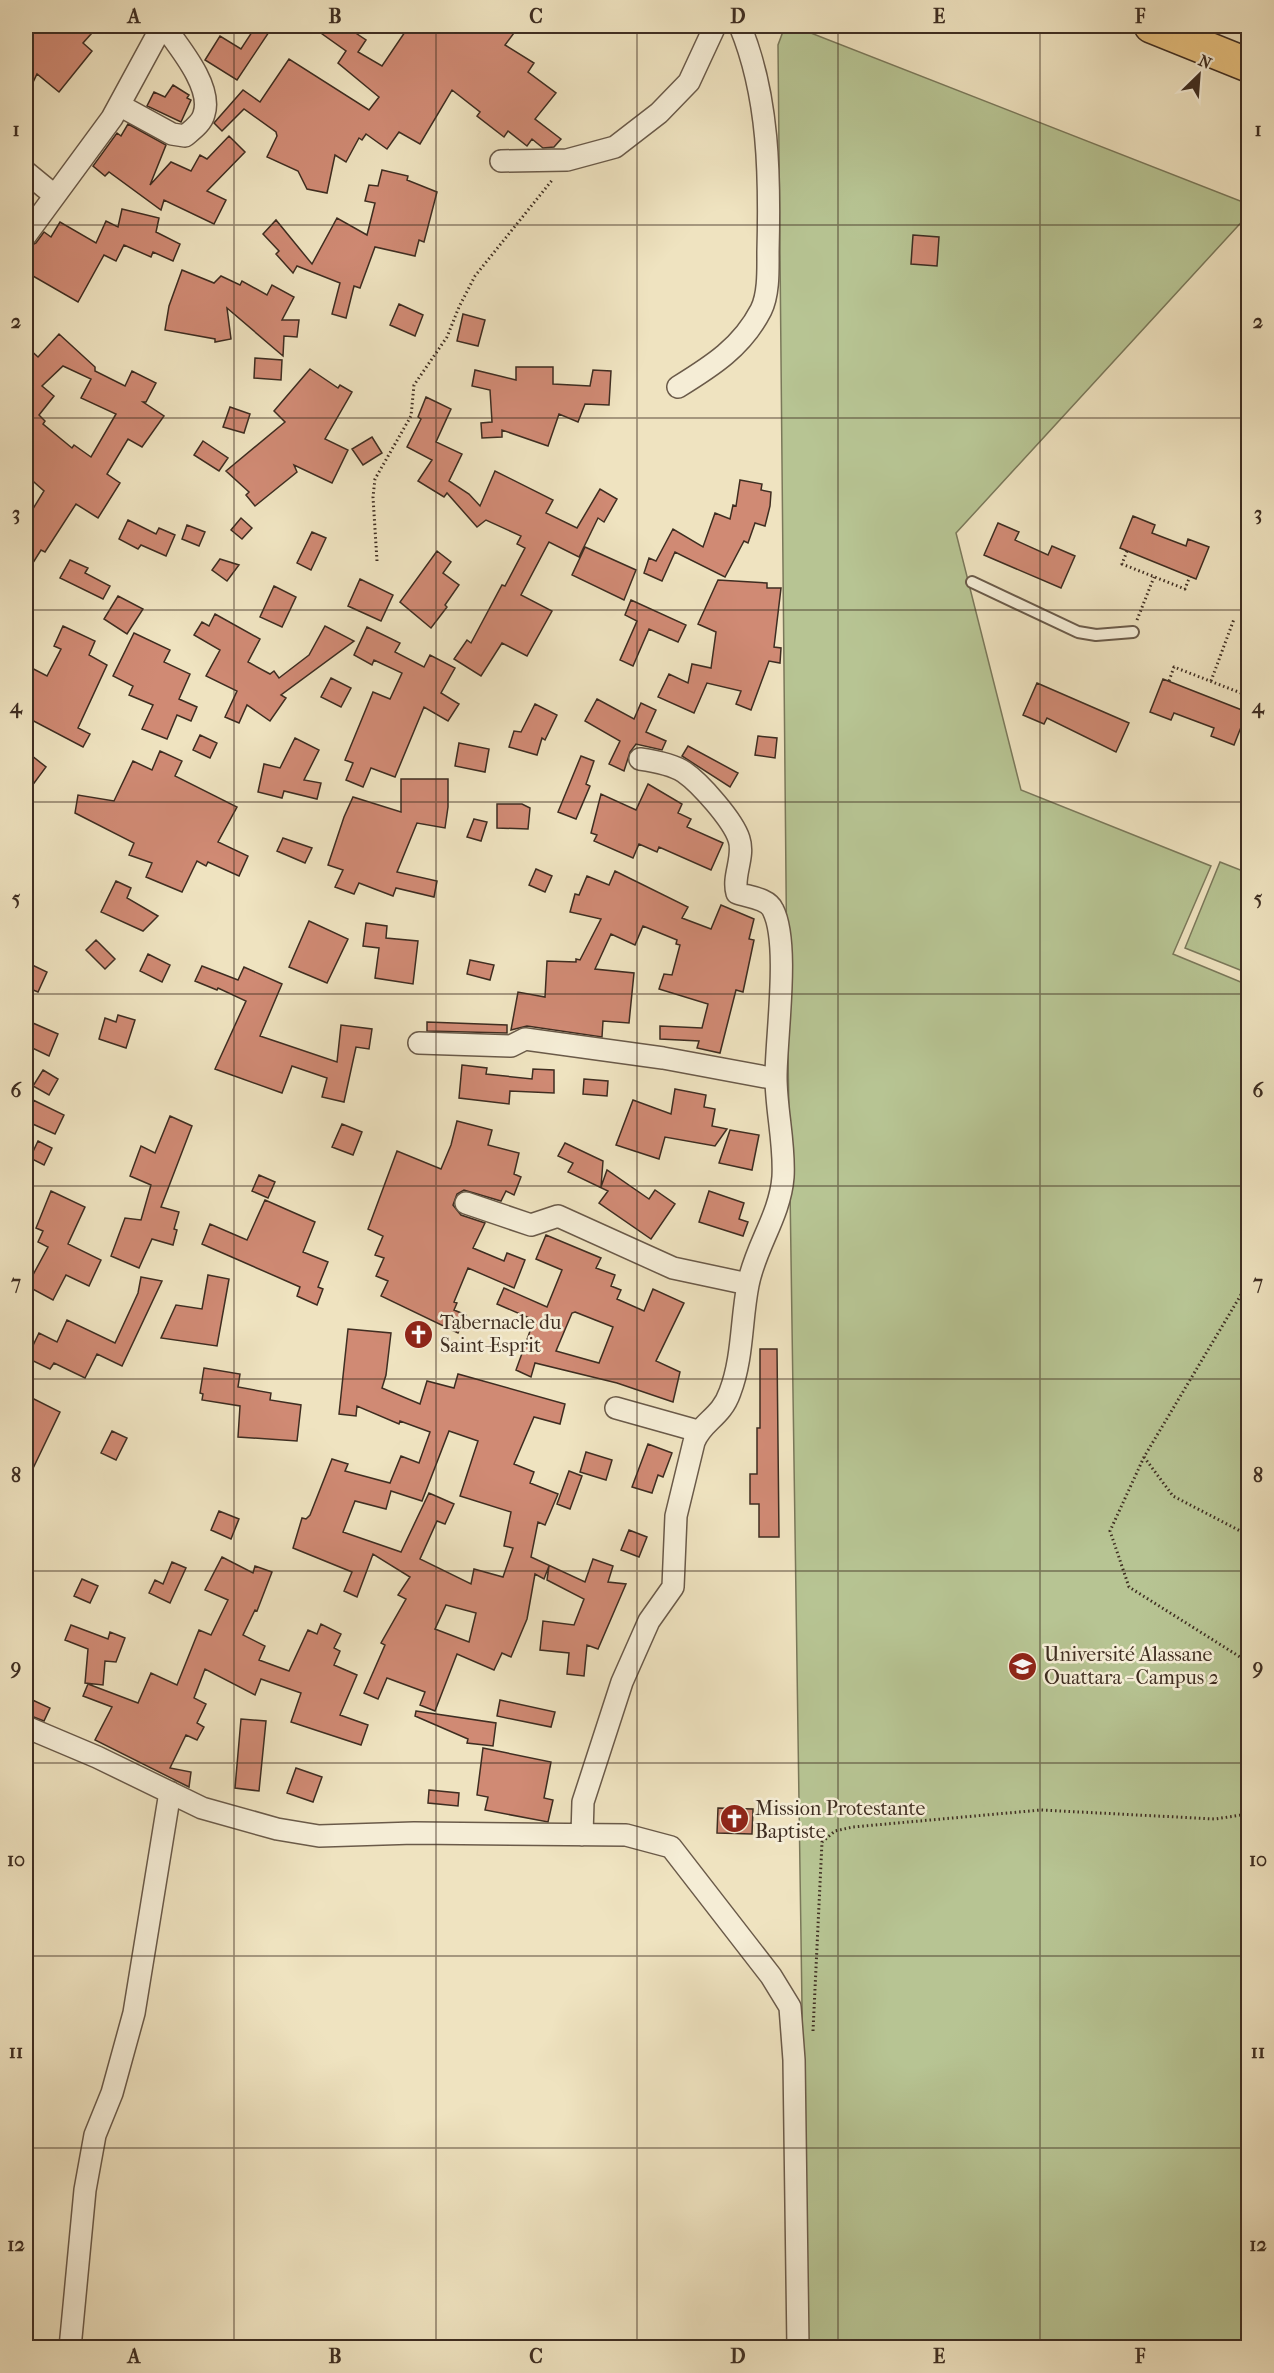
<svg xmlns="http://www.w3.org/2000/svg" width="1274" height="2373" font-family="'IM FELL French Canon',serif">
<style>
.green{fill:#b7c493;stroke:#7a785a;stroke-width:1.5}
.building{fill:#d08a74;stroke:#3e2d21;stroke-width:1.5;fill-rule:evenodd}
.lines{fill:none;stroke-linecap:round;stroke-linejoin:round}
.lane-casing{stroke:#6a5a49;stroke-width:14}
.street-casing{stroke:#6a5a49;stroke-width:24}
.primary-casing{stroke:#3e2d21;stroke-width:36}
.path{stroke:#3e2d21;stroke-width:3;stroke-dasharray:1.5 3;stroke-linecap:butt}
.lane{stroke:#f5edd6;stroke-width:10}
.street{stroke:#f5edd6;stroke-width:21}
.primary{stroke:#e8c280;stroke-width:33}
.grid{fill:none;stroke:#3e2d21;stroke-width:1.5;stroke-opacity:0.55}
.labels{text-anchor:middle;stroke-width:5;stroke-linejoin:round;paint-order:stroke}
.poi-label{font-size:20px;fill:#3e2d21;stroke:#f5edd6;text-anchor:start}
.neatline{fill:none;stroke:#3e2d21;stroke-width:2}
.grid-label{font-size:20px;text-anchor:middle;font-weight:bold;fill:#3e2d21}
</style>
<rect width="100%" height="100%" fill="#efe3c0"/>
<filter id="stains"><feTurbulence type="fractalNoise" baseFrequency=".00333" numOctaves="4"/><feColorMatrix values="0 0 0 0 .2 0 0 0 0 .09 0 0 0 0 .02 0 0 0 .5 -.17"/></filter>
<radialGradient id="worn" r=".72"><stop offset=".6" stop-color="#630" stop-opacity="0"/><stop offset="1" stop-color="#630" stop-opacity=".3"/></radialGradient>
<path class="green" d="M785 26H793L1248 204V215L956 533 1021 790 1211 866 1173 954 1248 985V2347H807L787 984 778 45Z
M1220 862 1248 873V963L1245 972 1185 948Z"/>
<path class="building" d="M26 26H82L91 34 83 43 92 51 59 92 37 74 26 97Z
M256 26H273L237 80 205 60 220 36 241 49Z
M311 26H345L366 40 358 52 382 66 409 26H505L514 33 505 45 534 63 528 72 556 93 535 119 561 139 554 147 543 148 532 139 527 146 508 131 504 137 477 116 480 112 452 90 420 144 399 132 387 149 366 134 362 140 359 138 346 162 335 155 327 193 307 189 298 171 267 157 277 136 276 132 244 109 222 131 214 123 243 90 260 102 289 59 369 110 379 97 338 63 346 51Z
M173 85 189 95 187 98 191 100 181 122 147 106 154 92 165 97Z
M128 124 166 145 150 185 171 162 191 171 200 155 207 159 229 136 245 152 207 191 226 200 214 224 164 200 161 210 109 172 105 176 93 166 117 133 121 136Z
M382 170 408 176 407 180 437 192 424 242 419 240 415 256 375 247 360 288 354 286 346 318 332 314 340 283 297 266 293 273 276 254 279 251 263 234 276 220 312 264 337 218 367 235 375 203 365 201 369 185 378 186Z
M122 209 159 218 156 232 180 244 173 261 153 252 151 257 124 245 116 261 104 255 78 302 26 272V248L36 243 44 232 51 237 60 222 96 243 106 221 118 227Z
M913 235 939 237 937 266 911 264Z
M182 270 214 283 221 276 240 285 242 281 267 295 272 285 294 297 282 320H299L297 337 284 336 283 356 227 308 231 339 215 342V339L165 330 169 306Z
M399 304 423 315 415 336 390 325Z
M463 314 485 320 478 346 457 341Z
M59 334 95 367V371L125 386 132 371 156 383 146 402H143L164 416 142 447 128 439 107 474 120 483 98 518 76 504 45 552 41 550 26 574V520L44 491 26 475V346L38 357ZM63 366 91 379 81 398 116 414 91 457 74 445 72 448 43 424 45 421 39 415 54 396 42 386Z
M255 358 282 360 281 380 254 378Z
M516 367H553V384L590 386 593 370 611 371 609 405 585 404 578 422 559 414 548 446 502 430V437L482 438 481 423 492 422 490 390 472 386 475 370 516 380Z
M310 369 338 388 340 385 352 392 325 439 348 450 332 483 294 465 297 472 255 506 246 495 249 492 226 471 285 422 274 411Z
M426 397 451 409 436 442 462 454 449 481 469 494 480 506 495 471 553 500 546 513 577 528 600 489 617 499 604 522 598 518 579 557 549 542 521 595 552 611 527 656 502 643 481 676 454 659 467 640 471 643 502 585 505 586 525 548 517 544 521 536 486 520 477 527 447 493 444 497 418 481 432 460 407 447 421 419 418 417Z
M230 407 250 414 244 433 223 427Z
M372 437 382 453 363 465 352 449Z
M203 441 228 458 219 471 194 455Z
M740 480 762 484 761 490 771 492 770 506 765 526 755 523 748 543 744 541 725 577 675 552 662 581 644 573 649 558 656 561 673 529 703 547 715 513 730 519 733 505 736 506Z
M1133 516 1155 525 1152 533 1186 546 1188 539 1209 547 1196 579 1120 548Z
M241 518 252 528 242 539 231 530Z
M128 520 156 534 159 528 175 535 166 556 141 545 138 549 119 539Z
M998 523 1019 532 1015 540 1048 555 1052 546 1075 556 1061 588 984 555Z
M187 525 205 532 199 546 182 539Z
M312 532 326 538 311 570 297 563Z
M585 547 636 570 624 600 572 575Z
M437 551 451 562 443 573 459 585 445 605 447 607 431 628 400 602Z
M220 559 239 565 227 581 212 570Z
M70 560 88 568 85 573 110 586 103 599 60 578Z
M360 579 393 595 381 621 348 606Z
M718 580 767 583V588H781L774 647 781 648 780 663 769 661 751 710 736 704 741 691 707 683 694 713 658 697 669 674 688 683 692 664 711 668 716 632 698 624Z
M274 586 296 597 282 627 260 617Z
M118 596 143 609 127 634 104 619Z
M631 600 686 625 678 642 649 629 633 666 620 660 637 621 625 615Z
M215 614 260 639 248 662 270 674 274 671 279 678 309 655 325 626 354 641 281 695 286 698 270 721 247 705 239 723 225 717 237 691 206 676 220 650 194 635 202 622 209 626Z
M63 626 95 641 89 655 107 665 78 728 90 734 83 747 26 717V665L47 676 61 649 54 646Z
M367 627 400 643 395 652 424 667 430 655 455 668 441 693 459 704 448 721 424 707 395 777 371 768 363 787 346 780 353 763 345 760 373 692 390 699 402 673 374 660 372 665 354 655Z
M134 633 170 650 164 662 190 674 179 699 197 707 191 721 177 715 167 739 142 729 153 705 129 695 133 686 113 676Z
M331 678 351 688 341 707 321 697Z
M1163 679 1247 712 1234 745 1211 736 1214 728 1174 713 1171 720 1150 712Z
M1037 683 1129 723 1116 752 1047 718 1044 724 1023 715Z
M597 699 634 719 641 703 656 710 646 732 666 741 662 750 636 744 630 752 624 771 609 764 620 741 585 721Z
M535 704 557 715 545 740 542 738 537 755 509 747 514 731 521 732Z
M200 735 217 743 210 758 193 750Z
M758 736 777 738 775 758 755 755Z
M295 738 319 750 304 780 321 783 317 799 284 791 282 798 258 792 264 764 280 768Z
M459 743 489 749 485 772 455 766Z
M688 746 738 773 730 787 682 756Z
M26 751 46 767 26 794Z
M160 751 182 761 175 776 237 807 218 842 248 856 239 876 208 862 206 866 197 861 182 892 146 877 152 863 129 855 134 843 75 813 78 795 114 801 133 761 152 770Z
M581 756 594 761 586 784 590 786 576 819 558 812Z
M401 779H448V807L445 828 417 823 397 872 437 881 434 897 396 888 393 896 359 883 354 894 335 887 343 870 328 865 344 817 353 797 401 812Z
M648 784 682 804 678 813 691 819 687 827 723 843 711 870 659 847 657 852 639 844 633 858 594 841 597 835 591 833 601 794 636 810Z
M497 804H522L530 808 528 829 497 828Z
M474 819 487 822 481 841 467 837Z
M283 838 312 848 305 863 277 851Z
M536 869 552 876 545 892 529 885Z
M615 871 688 907 682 918 711 929 721 905 754 919 749 939 754 940 743 992 736 990 720 1053 697 1048 699 1041 660 1039V1026L702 1028 708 1004 659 989 664 974 672 975 680 945 676 944 677 940 643 926 635 945 611 934 595 969 634 973 629 1023 603 1021 602 1037 527 1026 511 1030 518 992 545 997 547 961 576 962V959L580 960 601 919 570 912 575 894 579 895 587 876 609 885Z
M116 881 131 888 127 898 158 916 143 931 101 912Z
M309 921 348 939 327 983 289 967Z
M366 923 387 926 386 938 418 941 413 984 375 978 379 948 363 946Z
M96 940 115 959 105 969 86 950Z
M148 954 170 965 162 982 140 971Z
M470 960 494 965 490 980 467 974Z
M26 962 47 972 38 992 26 987Z
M202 966 238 980 244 967 282 984 260 1036 337 1062 341 1025 372 1029 369 1049 356 1047 344 1102 322 1097 327 1078 292 1066 282 1093 215 1069 246 1001 218 988 217 990 195 981Z
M118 1015 135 1020 126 1048 99 1039 105 1018 116 1022Z
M26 1020 58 1034 49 1056 26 1045Z
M427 1022 507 1025V1033L427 1031Z
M462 1065 487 1068 486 1074 532 1079 533 1069 554 1070V1093L510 1091 509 1104 459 1098Z
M43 1070 58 1079 49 1095 33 1086Z
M584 1079 608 1081 607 1096 583 1094Z
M675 1089 706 1095 704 1107 715 1109 712 1126 727 1129 715 1146 665 1137 659 1159 616 1145 633 1100 671 1114Z
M33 1100 64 1115 55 1134 26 1121Z
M170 1116 192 1126 161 1207 179 1212 174 1229 177 1230 173 1245 152 1239 139 1268 111 1256 125 1218 141 1220 151 1185 130 1176 141 1146 155 1153Z
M457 1121 492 1130 488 1145 519 1153 514 1174 521 1177 514 1195 506 1191 501 1201 464 1190 457 1194 453 1205 461 1215 485 1223 473 1248 504 1261 507 1253 525 1260 514 1288 468 1268 454 1302 457 1303 454 1310 466 1315 458 1333 381 1296 388 1281 376 1276 384 1258 375 1255 383 1236 368 1229 397 1151 441 1169 451 1145Z
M342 1124 362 1132 353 1155 332 1147Z
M730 1130 759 1135 752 1170 719 1163Z
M38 1141 52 1148 44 1165 30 1158Z
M565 1143 603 1161 601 1187 607 1170 649 1199 655 1190 675 1204 651 1239 599 1203 608 1191 568 1172 573 1163 558 1156Z
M259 1175 275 1182 268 1198 252 1191Z
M51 1191 85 1207 68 1244 101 1260 89 1286 66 1275 53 1300 27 1286 48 1247 38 1242 43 1231 36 1228Z
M709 1191 744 1203 739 1219 748 1222 743 1236 699 1222Z
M265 1200 315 1222 303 1252 328 1262 318 1287 323 1289 317 1305 297 1296 300 1287 202 1244 210 1224 247 1240Z
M546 1235 601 1258 596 1268 615 1275 611 1286 621 1290 617 1299 644 1311 653 1289 684 1303 656 1361 680 1372 673 1402 617 1383 535 1363 531 1377 516 1370 534 1320 497 1304 504 1288 547 1307 562 1270 536 1259ZM575 1312 613 1327 599 1363 556 1351 572 1313Z
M208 1275 229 1279 217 1346 161 1338 176 1305 202 1309Z
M141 1277 162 1281 122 1366 97 1354 85 1378 54 1363 50 1369 27 1358 39 1333 57 1342 67 1320 115 1343 138 1293Z
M348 1329 391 1333 386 1375 382 1388 420 1404 427 1381 454 1388 458 1374 565 1404 560 1424 534 1417 514 1464 534 1472 530 1483 558 1494 545 1525 538 1522 531 1557 585 1582 593 1559 613 1566 608 1582 626 1584 598 1649 587 1645 584 1676 567 1674 569 1653 540 1650 543 1621 574 1625 584 1599 547 1580 549 1566 544 1579 535 1574 527 1619 511 1657 502 1653 494 1670 457 1654 435 1711 420 1705 425 1692 387 1678 378 1699 364 1693 385 1645 381 1643 406 1599 398 1595 410 1577 373 1554 357 1597 344 1591 352 1572 293 1548 302 1518 306 1519 310 1515 332 1459 348 1464 345 1471 390 1483 401 1456 419 1463 430 1432 400 1421 399 1424 357 1406 356 1416 339 1414ZM449 1431 478 1441 460 1496 511 1512 504 1546 513 1548 503 1577 474 1569 471 1584 420 1559 437 1521 445 1524 454 1504 429 1493 401 1552 343 1532 355 1501 386 1509 391 1491 422 1501ZM446 1605 476 1613 469 1642 435 1629Z
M760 1349H777L779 1537H759V1504H750V1474H757V1428H760Z
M204 1368 240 1374 238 1387 271 1393 270 1400 301 1405 297 1441 238 1437 240 1406 202 1400 203 1394 200 1393Z
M26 1395 60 1412 26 1483Z
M112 1431 127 1438 116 1460 101 1453Z
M648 1444 672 1453 663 1477 658 1475 652 1493 632 1487Z
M586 1452 612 1460 606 1480 580 1472Z
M569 1471 582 1476 570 1509 557 1504Z
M219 1511 239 1519 231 1539 211 1530Z
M629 1530 647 1537 639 1557 621 1550Z
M222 1557 253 1573 255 1566 272 1572 257 1611 255 1610 243 1635 265 1646 259 1660 289 1671 308 1630 317 1634 321 1624 341 1634 334 1648 340 1651 334 1665 357 1675 340 1715 368 1725 361 1745 291 1722 301 1693 261 1679 255 1695 205 1669 194 1698 206 1704 197 1723 204 1727 197 1740 186 1735 170 1768 191 1772 189 1787 95 1740 112 1707 83 1696 88 1684 138 1703 151 1673 177 1685 199 1630 211 1635 228 1600 205 1590Z
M172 1562 186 1568 170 1603 149 1593 155 1580 163 1584Z
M82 1579 98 1586 90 1603 74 1596Z
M71 1625 108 1639 110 1632 125 1638 116 1662 105 1661 103 1685 85 1683 88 1649 65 1640Z
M26 1697 50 1708 44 1721 26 1714Z
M500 1700 555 1712 551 1727 497 1716Z
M416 1711 496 1723 493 1746 467 1743 468 1739 415 1716Z
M241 1719 266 1721 259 1791 235 1788Z
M483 1748 551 1762 544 1798 553 1800 548 1822 485 1810 488 1797 477 1795Z
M296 1768 322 1777 313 1802 287 1793Z
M429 1790 459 1793 458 1806 428 1803Z
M718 1808 753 1809 752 1834 717 1833Z"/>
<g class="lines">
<defs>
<path id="lane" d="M972 582 1078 632 1096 635 1133 632"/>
<path id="street" d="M119 105 172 134 185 136C192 130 202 123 204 114 213 87 179 47 164 26
M501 161 567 160 615 147 659 113 689 82 715 26
M26 172 54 195
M26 235 112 118 162 26
M678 387C712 366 742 347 761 310 769 294 768 269 768 252 770 176 769 96 740 26
M419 1043 511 1046 525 1039 663 1058 776 1079
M466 1203 531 1225 558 1216 673 1268 748 1284
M616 1408 698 1431
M26 1727 97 1757 202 1808 277 1829 319 1836 414 1833 626 1835 671 1847 771 1976 790 2007 794 2060 798 2348
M582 1835 583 1802 622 1682 649 1621 673 1587 676 1516 694 1442C702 1421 721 1418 730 1392 743 1358 741 1320 748 1285 755 1247 780 1216 783 1177 785 1144 776 1110 776 1077 776 1037 790 943 773 910 768 898 748 897 737 893 732 876 745 857 739 839 733 820 700 783 684 772 672 764 654 761 640 759
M70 2348 85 2190 95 2135 112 2093 134 2013 170 1792"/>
<path id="primary" d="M1151 26 1248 65"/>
</defs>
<use href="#lane" class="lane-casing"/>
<use href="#street" class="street-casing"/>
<use href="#primary" class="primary-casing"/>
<path class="path" d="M1127 551 1122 564 1185 589 1190 576
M377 561 373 497 375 479 411 416 414 385 447 337 459 307 475 276 553 179
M1137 620 1154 577
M1169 681 1174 667 1246 695 1241 709
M1211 681 1234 619
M1248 1283 1144 1457 1110 1531 1129 1587 1248 1662
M1144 1457 1173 1496 1248 1535
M813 2031 822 1842 835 1831 853 1827 1041 1810 1215 1819 1248 1814"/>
<use href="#lane" class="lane"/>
<use href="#street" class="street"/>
<use href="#primary" class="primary"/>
</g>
<path class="grid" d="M234 26V2348M436 26V2348M637 26V2348M838 26V2348M1040 26V2348M26 225H1248M26 418H1248M26 610H1248M26 802H1248M26 994H1248M26 1186H1248M26 1379H1248M26 1571H1248M26 1763H1248M26 1956H1248M26 2148H1248"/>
<defs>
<symbol id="church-disc" viewBox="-11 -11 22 22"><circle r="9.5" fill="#8f2418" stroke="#f5edd6"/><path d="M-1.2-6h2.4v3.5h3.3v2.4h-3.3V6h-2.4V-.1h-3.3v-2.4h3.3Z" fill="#fff"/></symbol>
<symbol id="university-disc" viewBox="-11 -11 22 22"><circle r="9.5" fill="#8f2418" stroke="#f5edd6"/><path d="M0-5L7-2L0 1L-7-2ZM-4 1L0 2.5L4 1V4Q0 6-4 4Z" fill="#fff"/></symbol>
</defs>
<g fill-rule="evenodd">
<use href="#church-disc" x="402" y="1318" width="33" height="33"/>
<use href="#university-disc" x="1006" y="1650" width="33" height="33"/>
<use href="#church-disc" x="718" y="1802" width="33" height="33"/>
</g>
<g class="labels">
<g class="poi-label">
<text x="440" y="1329">Tabernacle du<tspan x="440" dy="23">Saint-Esprit</tspan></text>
<text x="1044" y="1661">Université Alassane<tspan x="1044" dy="23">Ouattara - Campus 2</tspan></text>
<text x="755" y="1815">Mission Protestante<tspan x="755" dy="23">Baptiste</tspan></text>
</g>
</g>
<rect width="1274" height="2373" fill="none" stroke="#efe3c0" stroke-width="66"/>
<g transform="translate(1199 75) rotate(25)" stroke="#f5edd6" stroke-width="4.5" paint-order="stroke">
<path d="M0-4.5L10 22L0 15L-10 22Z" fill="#3e2d21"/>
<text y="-9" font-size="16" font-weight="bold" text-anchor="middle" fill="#3e2d21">N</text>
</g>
<rect x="33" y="33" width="1208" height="2307" class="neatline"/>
<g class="grid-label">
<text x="134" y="23">A</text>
<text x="335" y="23">B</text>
<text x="536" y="23">C</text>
<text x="738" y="23">D</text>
<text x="939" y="23">E</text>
<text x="1140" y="23">F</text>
<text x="16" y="136">1</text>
<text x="1258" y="136">1</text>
<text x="16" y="328">2</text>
<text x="1258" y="328">2</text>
<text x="16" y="520">3</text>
<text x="1258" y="520">3</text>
<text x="16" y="713">4</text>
<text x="1258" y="713">4</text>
<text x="16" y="905">5</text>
<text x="1258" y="905">5</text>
<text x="16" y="1097">6</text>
<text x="1258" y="1097">6</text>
<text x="16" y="1289">7</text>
<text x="1258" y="1289">7</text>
<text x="16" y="1482">8</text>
<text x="1258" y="1482">8</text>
<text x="16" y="1674">9</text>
<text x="1258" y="1674">9</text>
<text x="16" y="1866">10</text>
<text x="1258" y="1866">10</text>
<text x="16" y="2058">11</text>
<text x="1258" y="2058">11</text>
<text x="16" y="2251">12</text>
<text x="1258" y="2251">12</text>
<text x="134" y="2363">A</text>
<text x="335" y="2363">B</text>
<text x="536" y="2363">C</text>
<text x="738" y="2363">D</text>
<text x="939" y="2363">E</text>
<text x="1140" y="2363">F</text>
</g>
<rect width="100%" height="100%" filter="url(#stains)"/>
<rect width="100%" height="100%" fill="url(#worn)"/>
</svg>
